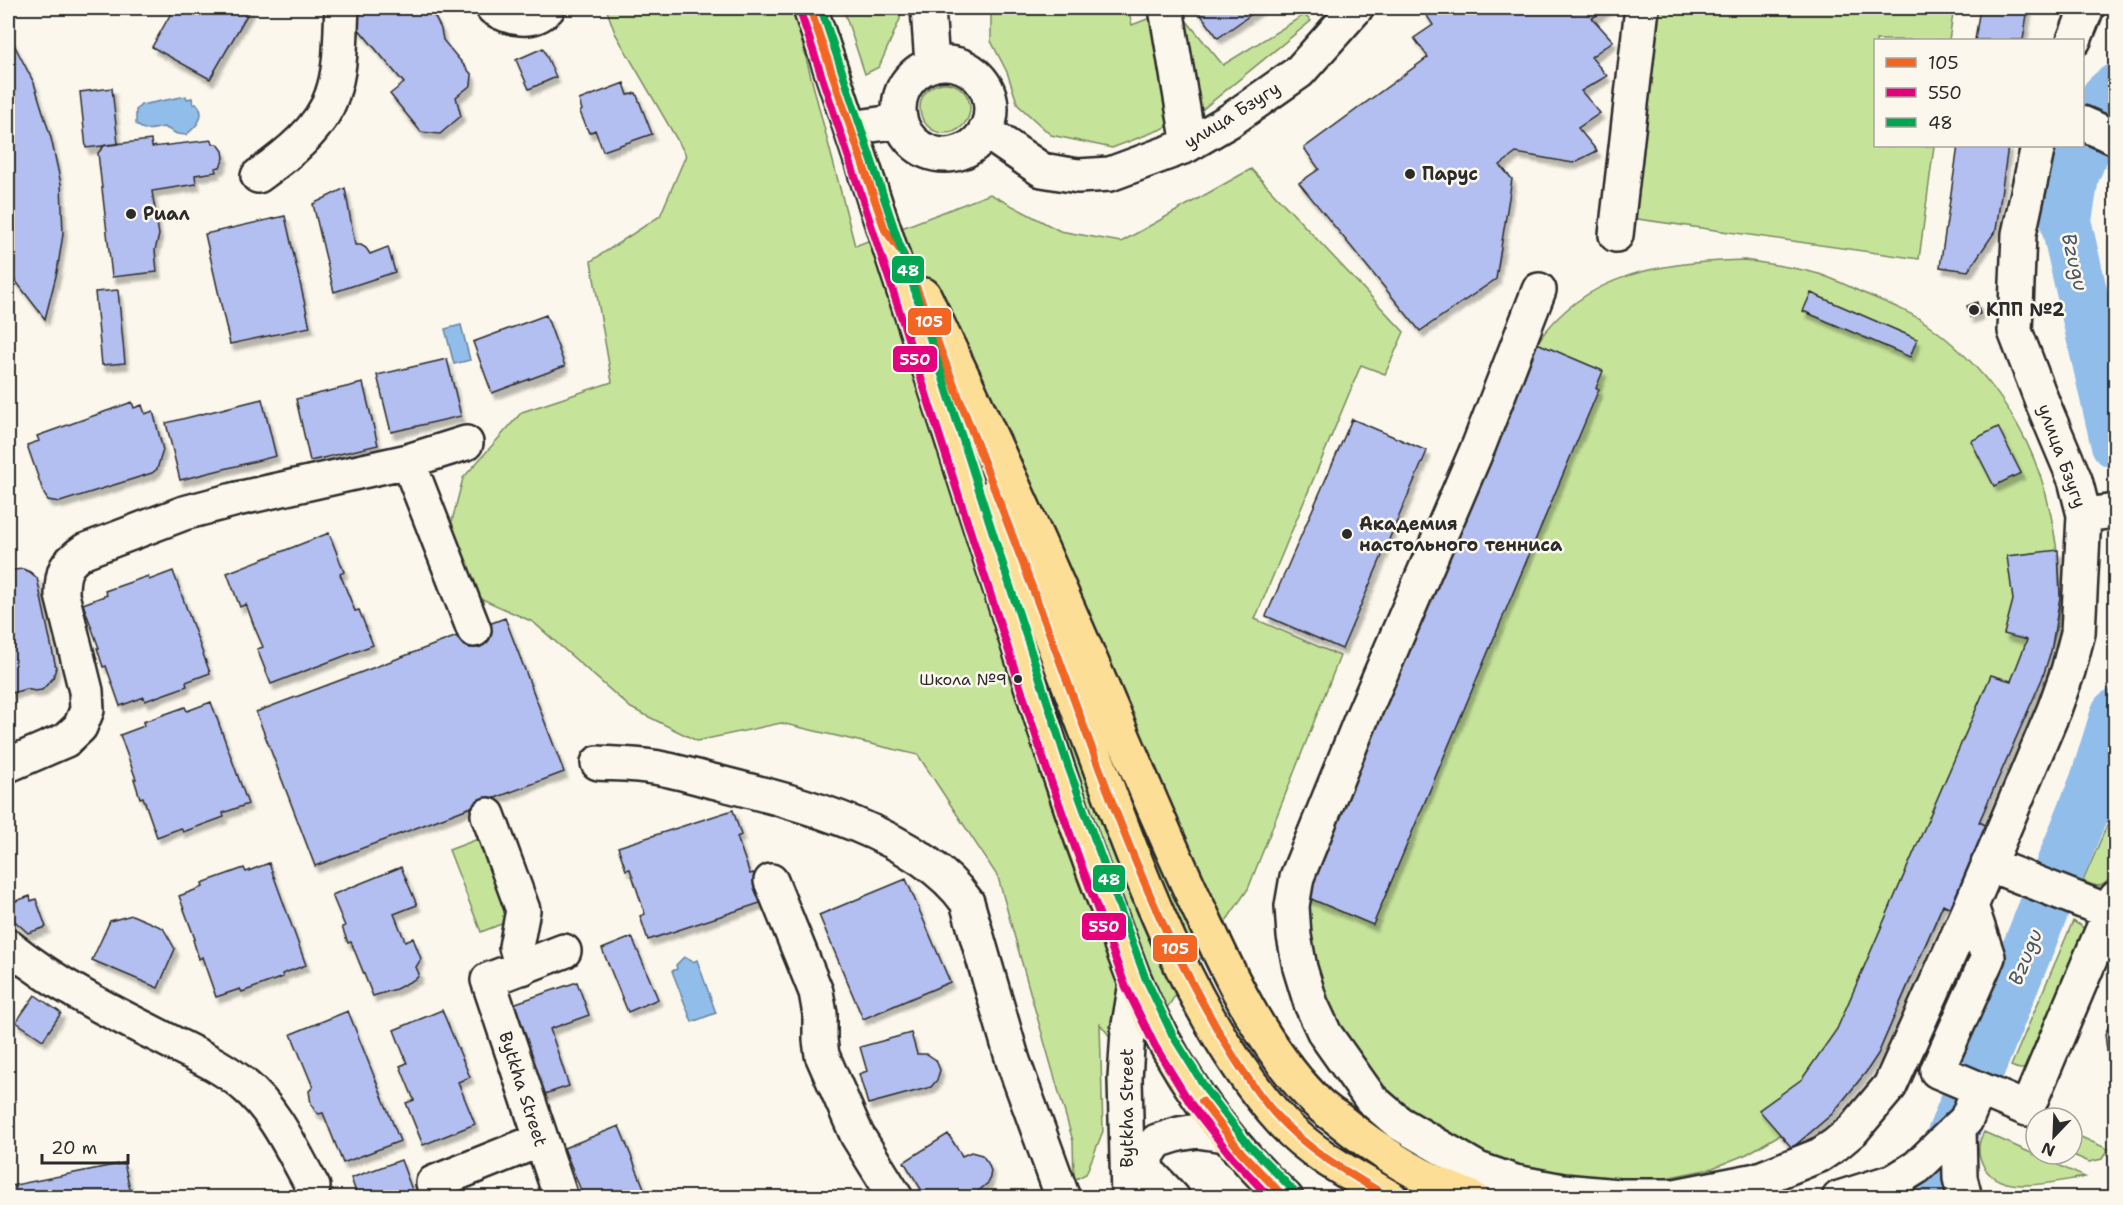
<svg xmlns="http://www.w3.org/2000/svg" width="2123" height="1205" font-family="'Shantell Sans',sans-serif">
<style>
.green{fill:#c6e39a;stroke:#788762;stroke-width:1.5}
.water{fill:#91bdea;stroke:#68839e;stroke-width:1.5}
.lines{fill:none;stroke-linecap:round;stroke-linejoin:round}
.river{stroke:#91bdea;stroke-width:51}
.building{fill:#b3bff0;stroke:#2b2b2b;stroke-width:1.5;filter:url(#shadow)}
.minor-casing{stroke:#2b2b2b;stroke-width:38}
.major-casing{stroke:#2b2b2b;stroke-width:38}
.minor{stroke:#fbf7ec;stroke-width:33}
.major{stroke:#fdde96;stroke-width:33}
.bus-1-casing{stroke:#fbf7ec;stroke-width:12}
.bus-2-casing{stroke:#fbf7ec;stroke-width:12}
.bus-3-casing{stroke:#fbf7ec;stroke-width:12}
.bus-1{stroke:#f26522;stroke-width:8}
.bus-2{stroke:#e5007d;stroke-width:8}
.bus-3{stroke:#00a651;stroke-width:8}
.poi-dot{fill:#2b2b2b;stroke:#fbf7ec;stroke-width:2}
.labels{text-anchor:middle;stroke-width:5;stroke-linejoin:round;paint-order:stroke}
.bus-label{font-size:16px;fill:#2b2b2b;stroke:#fbf7ec;text-anchor:end}
.street-label{font-size:18px;fill:#2b2b2b;stroke:#fbf7ec}
.poi-label{font-size:18px;font-weight:bold;fill:#2b2b2b;stroke:#fbf7ec;text-anchor:start}
.water-label{font-size:20px;font-style:italic;fill:#4a5764;stroke:#fbf7ec}
.line-badge{stroke:#fbf7ec;stroke-width:2}
.badge-label{font-size:16px;text-anchor:middle;font-weight:bold;fill:#fff}
</style>
<defs>
<filter id="shadow"><feDropShadow dx="3.5" dy="6" stdDeviation="1.5" flood-color="#0004"/></filter>
</defs>
<rect width="100%" height="100%" fill="#fbf7ec"/>
<filter id="ink" filterUnits="userSpaceOnUse"><feTurbulence type="fractalNoise" baseFrequency=".0167" numOctaves="2"/><feDisplacementMap in="SourceGraphic" scale="12" xChannelSelector="R" yChannelSelector="G"/><feConvolveMatrix kernelMatrix="1 2 1 2 8 2 1 2 1" color-interpolation-filters="sRGB"/></filter>
<g filter="url(#ink)">
<path class="green" d="M606 8H793L855 246 990 194 1060 231 1121 242 1251 169 1404 332 1385 374 1361 365 1255 619 1340 656 1248 889 1130 1062 1100 1024 1103 1131 1086 1174 1074 1180 1073 1141 1034 1006 998 877 918 755 781 723 697 741 631 708 533 622 462 590 450 529 463 478 522 412 612 382 591 261 660 216 686 155 615 33Z
M843 8H900V19L879 67 865 74Z
M991 8H1128L1132 25 1176 8 1223 65 1304 15 1311 21 1193 117 1112 148 1051 135 1018 105 1007 72 991 41Z
M1648 8H1954L1949 40H1876V146H1934L1919 259 1617 216Z
M920 108a25 25 0 1 1 50 0a25 25 0 1 1-50 0Z
M1744 260C1769 264 1795 267 1819 274 1834 279 1848 286 1861 292 1884 302 1910 311 1930 326 1994 373 2038 443 2052 521 2058 553 2063 587 2058 620 2052 657 2036 692 2021 726 2007 758 1993 790 1979 822L1990 827 1953 909 1943 905 1878 1054 1866 1072 1832 1114 1792 1148 1781 1134 1747 1154 1710 1169 1635 1184 1533 1177 1441 1138 1377 1083 1321 1001 1304 896 1537 343C1585 272 1664 262 1744 260Z
M2115 807C2116 823 2121 879 2102 885 2096 888 2089 883 2083 881Z
M478 839 509 921 481 932 449 850Z
M2073 921 2084 928 2086 934 2030 1066C2023 1071 2018 1069 2011 1066Z
M1984 1132 2085 1177C2056 1181 1997 1199 1982 1163 1977 1151 1978 1143 1984 1132Z
M2072 1133 2108 1149 2102 1159 2089 1162 2071 1154Z"/>
<path class="water" d="M186 96 187 99 192 98 193 104H197C207 116 196 127 186 135L177 134 164 127C153 129 145 133 136 124V110L141 105Z
M461 325 470 360 454 364 445 329Z
M684 957 693 962 697 960 716 1013 692 1022 672 971 677 969 676 965Z"/>
<g class="lines">
<path class="river" d="M2116 89 2106 98 2074 174 2066 223 2116 443
M1927 1198 2095 782 2116 714"/>
</g>
<path class="building" d="M174 8H251L210 79 152 47Z
M368 8 425 9 435 17 441 29 443 40 472 75 471 85 456 97 461 116 440 134 421 132 390 94 404 83 352 21Z
M1196 8H1260L1218 38Z
M1422 8H1609L1592 18 1613 41 1591 57 1607 76 1581 91 1600 113 1578 128 1597 151 1573 163 1516 153 1500 165 1512 179 1496 279 1420 331 1299 183 1319 169 1304 148 1428 57 1414 38 1433 25Z
M1980 8H2028L2023 40H1975Z
M8 33 34 83 51 138 61 184 63 234 57 272 45 319 8 271Z
M543 48 556 77 529 89 516 60Z
M624 83 628 95 636 93 652 134 603 151 595 130 589 133 580 112 582 110 579 100Z
M112 88 118 144 86 148 80 92Z
M151 140 152 147 212 140 213 144H218L223 151 224 158 220 167 215 168 216 172 195 175 196 184 152 191 159 235 155 250 157 272 112 277 98 153 105 145Z
M1958 146H2008L1996 230 1968 271 1940 267Z
M345 188 355 245H361L366 248 370 254 388 247 395 272 334 292 313 204Z
M285 216 310 327 230 344 205 234Z
M118 290 125 363 102 365 95 292Z
M1811 293 1917 339 1910 357 1803 311Z
M1977 302 1980 314 1970 317 1967 306Z
M546 315 565 366 492 393 473 342Z
M1537 343 1603 371 1596 388 1599 389 1373 925 1304 896Z
M447 359 461 416 391 432 377 375Z
M363 383 378 445 310 461 296 399Z
M262 399 276 456 180 480 166 423Z
M132 402 134 408 142 405 145 414 153 411 163 450 157 469 152 473 60 502 48 500 44 494 27 445 39 441 37 436Z
M1352 419 1427 451 1342 649 1266 616Z
M1998 427 2021 473 1994 486 1971 441Z
M329 533 344 572 340 574 355 611 359 610 373 645 271 684 257 649 263 647 254 626 246 604 240 607 227 573Z
M2058 550 2060 597 2051 651 2042 679 1979 822 1990 827 1953 909 1943 904 1878 1054 1866 1072 1832 1114 1792 1148 1759 1110 1802 1079 1837 1029 1991 675 2011 681 2027 640 2004 634 2013 600 2007 556Z
M23 569 30 572 37 578 56 668 53 678 42 690 35 691 26 689 12 693 8 698V573L14 570Z
M173 571 210 673 186 682 187 686 145 701 144 697 120 706 106 666 103 667 97 648H99L83 604 107 595 105 591 148 576 149 580Z
M505 618 564 772 315 866 256 712Z
M211 702 248 804 223 813 224 817 183 832 181 828 157 837 143 797 140 798 134 779H136L120 735 144 726 143 722 185 707 187 711Z
M733 810 741 835 737 837 750 874 753 873 763 902 648 940 640 916 645 914 630 869 626 870 618 847Z
M269 863 306 965 282 974 283 977 242 992 240 989 216 997 202 957 199 959 193 940 195 939 179 896 203 887 202 883 244 868 246 872Z
M401 867 417 905 394 914 405 941 413 938 421 959 416 967 419 974 417 978 396 989 373 996 351 942 348 943 342 927 345 926 332 895Z
M906 879 950 982 863 1019 819 915Z
M30 896 31 901 36 899 46 927 28 933 8 915 14 907 13 902Z
M132 915 163 928 175 949 158 988 92 960 110 921Z
M632 937 658 999 628 1012 602 949Z
M577 982 589 1015 550 1029 569 1086 542 1095 510 1005Z
M35 995 61 1013 43 1040 16 1022Z
M442 1010 470 1077 458 1082 475 1124 423 1145 406 1103 414 1100 400 1066 407 1063 394 1030Z
M348 1011 400 1141 343 1163 323 1113 319 1114 315 1111 311 1104 309 1091 313 1087 291 1034Z
M2116 1011V1080L2109 1068 2105 1034Z
M911 1033 917 1054H927L936 1060 940 1070 937 1080 931 1087 868 1104 859 1074 867 1071 860 1047Z
M619 1126 648 1198H584L564 1148Z
M948 1134 962 1156 971 1152 982 1155 988 1163 991 1171 989 1182 970 1198H912L911 1196 921 1189 904 1162Z
M401 1160 415 1198H358L351 1178Z
M124 1163 132 1198H12L10 1186Z"/>
<g class="lines">
<defs>
<path id="minor" d="M493 8C510 19 532 24 548 8
M928 8 932 64
M1166 8 1187 133 1186 146
M2074 40 2087 8
M899 109a46 46 0 1 1 92 0a46 46 0 1 1-92 0Z
M2082 123 2116 138
M851 128 900 121
M985 131 1042 170 1078 176 1110 174 1186 146 1229 121 1299 72 1356 8
M258 176C286 156 321 129 332 95 342 67 340 36 342 8
M1616 235 1642 8
M1539 290 1479 445 1360 722 1297 877 1292 906 1294 936 1300 968 1311 1004 1325 1034 1371 1099 1399 1123 1478 1169 1515 1182 1563 1191 1618 1196H1675L1757 1180 1820 1155 1835 1145 1853 1130 1890 1086 1971 906 2054 710 2068 671 2078 633 2084 515 2075 480 2043 404 2015 331 2019 234 2038 146
M408 461 474 630
M2084 515 2116 511
M598 763C616 764 635 764 653 767 675 770 698 778 720 783 799 803 918 833 967 902L1013 1061 1063 1198
M8 765 66 740 80 727 87 710 86 691 62 595C62 571 65 564 84 551L184 513 237 499 408 461 466 443
M488 815 523 910 516 947 522 968
M1988 864 2110 912
M771 881 816 992 820 1014V1040L822 1055 857 1135 896 1198
M1971 906 1988 957 1937 1071 2027 1109 2116 898
M8 946C55 984 107 1010 161 1037 189 1052 220 1064 244 1085 276 1111 293 1152 313 1187
M1959 1128 1960 1178 1965 1198
M433 1183 540 1140
M1133 1193 1149 1153 1157 1141 1179 1134 1197 1131 1225 1135
M561 1198 488 980 564 951
M1128 1198 1125 1079 1128 1031 1136 983
M1135 1198 1154 1178 1173 1198
M1839 1198 1896 1180 1917 1167 1966 1120 1979 1089"/>
<path id="major" d="M810 8C872 190 931 373 990 557 1027 670 1060 785 1103 896 1114 924 1124 953 1135 981 1169 1062 1221 1139 1286 1198
M924 295C992 436 1056 578 1117 722 1146 790 1175 859 1207 926 1235 987 1265 1048 1312 1097 1319 1105 1328 1112 1337 1118 1378 1152 1422 1179 1472 1198
M996 494C1030 581 1063 669 1096 757 1141 878 1195 1027 1283 1123 1313 1155 1354 1176 1391 1198"/>
</defs>
<use href="#minor" class="minor-casing"/>
<use href="#major" class="major-casing"/>
<use href="#minor" class="minor"/>
<use href="#major" class="major"/>
<defs>
<path id="bus-1" d="M810 8 885 230 904 255C955 389 1008 522 1058 656 1103 778 1145 902 1210 1016 1229 1051 1250 1085 1276 1115 1308 1151 1350 1174 1390 1198
M1202 1101 1241 1152 1285 1198"/>
<path id="bus-2" d="M800 11 891 285 1048 773 1125 985 1155 1046 1190 1103 1232 1157 1270 1198"/>
<path id="bus-3" d="M821 8 911 279 1068 766 1145 977 1173 1036 1208 1092 1248 1144 1293 1190"/>
</defs>
<use href="#bus-1" class="bus-1-casing"/>
<use href="#bus-2" class="bus-2-casing"/>
<use href="#bus-3" class="bus-3-casing"/>
<use href="#bus-1" class="bus-1"/>
<use href="#bus-2" class="bus-2"/>
<use href="#bus-3" class="bus-3"/>
</g>
</g>
<g class="poi-dot">
<circle cx="1410" cy="174" r="6"/>
<circle cx="131" cy="214" r="6"/>
<circle cx="1974" cy="310" r="6"/>
<circle cx="1347" cy="534" r="6"/>
<circle cx="1018" cy="679" r="5"/>
</g>
<g class="labels">
<g class="bus-label">
<text x="1007" y="685">Школа №9</text>
</g>
<g class="street-label">
<text transform="translate(1232 115) rotate(-32)" y="6">улица Бзугу</text>
<text transform="translate(2062 456) rotate(70)" y="6">улица Бзугу</text>
<text transform="translate(523 1089) rotate(72)" y="6">Bytkha Street</text>
<text transform="translate(1127 1108) rotate(-90)" y="6">Bytkha Street</text>
</g>
<g class="poi-label">
<text x="1422" y="180">Парус</text>
<text x="143" y="220">Риал</text>
<text x="1986" y="316">КПП №2</text>
<text x="1359" y="530">Академия<tspan x="1359" dy="21">настольного тенниса</tspan></text>
</g>
<g class="water-label">
<text transform="translate(2075 262) rotate(77)" y="7">Bzugu</text>
<text transform="translate(2025 957) rotate(-68)" y="7">Bzugu</text>
</g>
</g>
<g class="line-badge">
<rect x="891" y="255" width="34" height="29" rx="6" fill="#00a651"/>
<rect x="907" y="307" width="45" height="29" rx="6" fill="#f26522"/>
<rect x="892" y="345" width="46" height="28" rx="6" fill="#e5007d"/>
<rect x="1092" y="864" width="34" height="29" rx="6" fill="#00a651"/>
<rect x="1081" y="912" width="46" height="29" rx="6" fill="#e5007d"/>
<rect x="1152" y="934" width="46" height="29" rx="6" fill="#f26522"/>
</g>
<g class="badge-label">
<text x="908" y="276">48</text>
<text x="929" y="327">105</text>
<text x="915" y="365">550</text>
<text x="1109" y="885">48</text>
<text x="1104" y="932">550</text>
<text x="1175" y="954">105</text>
</g>
<rect width="2123" height="1205" fill="none" stroke="#fbf7ec" stroke-width="30"/>
<rect x="15" y="15" width="2093" height="1175" fill="none" stroke="#2b2b2b" stroke-width="2" filter="url(#ink)"/>
<rect x="1874" y="39" width="210" height="108" fill="#fbf7ec" stroke="#a8a59f" stroke-width="1.5"/>
<rect x="1886" y="58" width="30" height="9" fill="#f26522" stroke="#a8a59f" stroke-width="1.5"/>
<text x="1928" y="69" font-size="18" fill="#2b2b2b">105</text>
<rect x="1886" y="88" width="30" height="9" fill="#e5007d" stroke="#a8a59f" stroke-width="1.5"/>
<text x="1928" y="99" font-size="18" fill="#2b2b2b">550</text>
<rect x="1886" y="118" width="30" height="9" fill="#00a651" stroke="#a8a59f" stroke-width="1.5"/>
<text x="1928" y="129" font-size="18" fill="#2b2b2b">48</text>
<g transform="translate(2054 1136) rotate(203)"><circle r="28" fill="#fbf7ec" stroke="#a8a59f" stroke-width="1.5"/>
<path d="M0-4.5L10 22L0 15L-10 22Z" fill="#2b2b2b"/>
<text y="-9" font-size="16" font-weight="bold" text-anchor="middle" fill="#2b2b2b">N</text>
</g>
<path d="M42 1154v9h86v-9" fill="none" stroke="#2b2b2b" stroke-width="3"/>
<text x="51" y="1154" font-size="18" fill="#2b2b2b" stroke="#fbf7ec" stroke-width="4.5" paint-order="stroke">20 m</text>
</svg>
